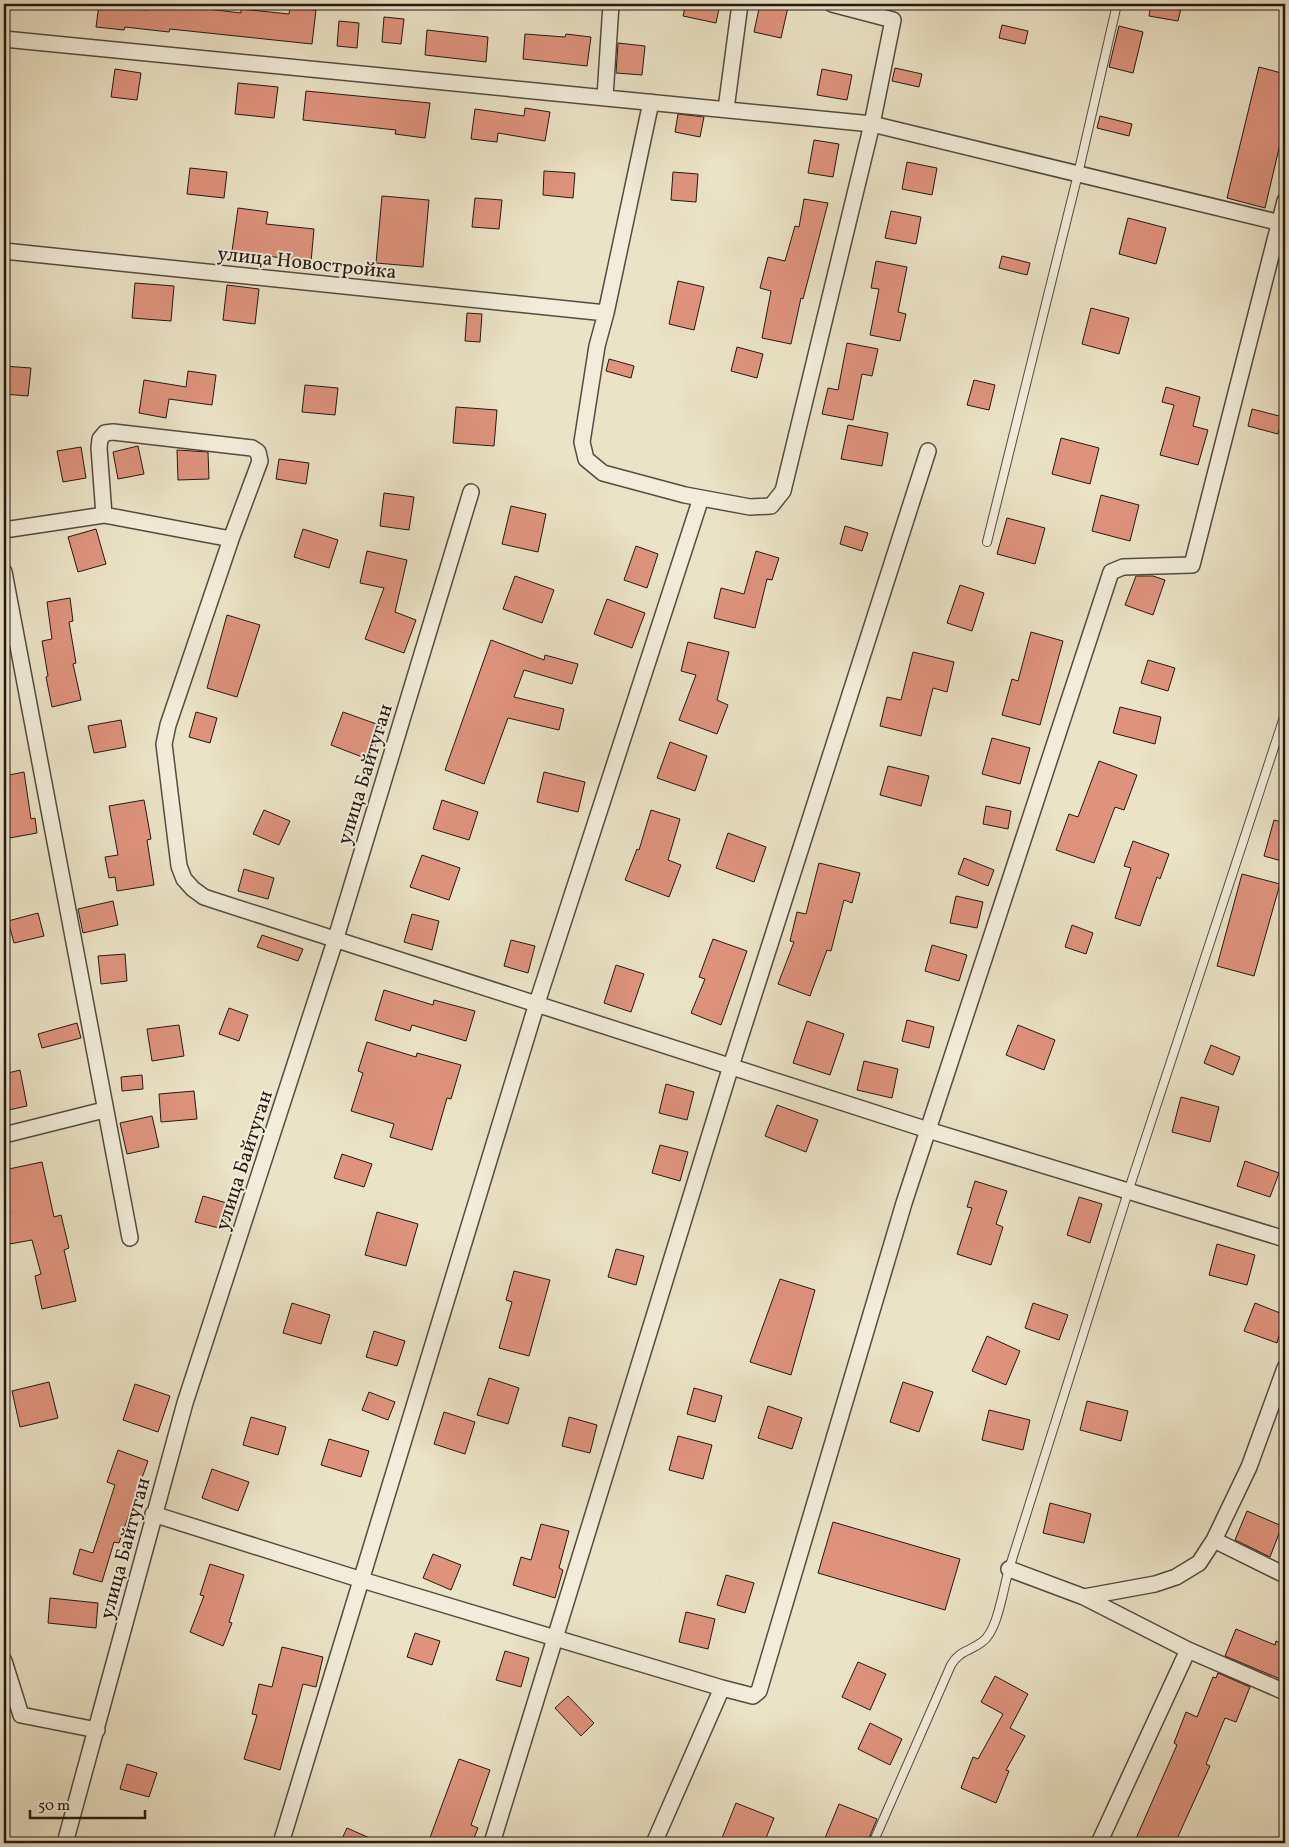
<svg xmlns="http://www.w3.org/2000/svg" width="1289" height="1847" font-family="Vollkorn,serif">
<style>
.building{fill:#df937d;stroke:#231813}
.lines{fill:none;stroke-linecap:round;stroke-linejoin:round}
.service-casing{stroke:#554b40;stroke-width:10}
.minor-casing{stroke:#554b40;stroke-width:18}
.service{stroke:#f2edda;stroke-width:8}
.minor{stroke:#f2edda;stroke-width:15}
.labels{text-anchor:middle;stroke-width:4;stroke-linejoin:round;paint-order:stroke}
.street-label{font-size:20px;fill:#231813;stroke:#f2edda}
</style>
<rect width="100%" height="100%" fill="#ebe3c6"/>
<filter id="stains"><feTurbulence type="fractalNoise" baseFrequency=".004" numOctaves="4"/><feColorMatrix values="0 0 0 0 .2 0 0 0 0 .09 0 0 0 0 .02 0 0 0 .5 -.17"/></filter>
<radialGradient id="worn" r=".72"><stop offset=".6" stop-color="#630" stop-opacity="0"/><stop offset="1" stop-color="#630" stop-opacity=".3"/></radialGradient>
<path class="building" d="M147 4H167L241 13V9L289 14 290 8 316 10 312 44 170 29 169 32 125 27 124 30 96 27 99 5 146 10Z
M686 4H720L716 23 683 16Z
M760 4 788 7 781 38 754 32Z
M1151 4H1182L1178 21 1149 16Z
M384 17 404 19 401 44 382 42Z
M339 21 359 23 357 48 337 46Z
M1002 25 1028 31 1025 44 999 38Z
M1119 26 1143 32 1133 73 1109 67Z
M427 30 488 37 486 62 425 55Z
M525 34 565 37 566 34 591 37 587 66 523 59Z
M618 43 645 46 642 75 616 73Z
M1259 67 1285 74V123L1265 208 1227 198Z
M895 68 922 74 919 87 892 81Z
M115 69 141 73 137 100 111 97Z
M822 69 852 75 847 100 817 95Z
M238 83 278 87 274 118 235 114Z
M306 91 430 103 425 138 395 134 396 130 303 120Z
M525 108 550 112 545 141 498 133 497 142 471 139 475 109 524 116Z
M678 114 704 117 700 137 675 132Z
M1100 116 1132 124 1129 136 1097 128Z
M814 140 839 144 833 177 808 173Z
M907 162 937 168 932 195 902 189Z
M190 168 227 172 224 198 187 194Z
M544 171 575 173 573 198 543 195Z
M673 172 698 174 696 202 671 200Z
M382 196 429 200 423 267 376 263Z
M475 198 502 200 499 229 472 227Z
M804 199 828 203 803 299 801 298 791 344 762 338 771 291 760 288 768 257 785 261 795 226 799 227Z
M238 208 268 212 266 224 314 229 311 262 232 251Z
M891 211 921 217 916 244 885 238Z
M1128 218 1166 228 1156 264 1119 254Z
M1002 256 1030 263 1027 275 999 268Z
M876 261 907 267 898 312 906 314 900 341 870 335 879 289 871 288Z
M678 281 704 287 694 330 669 324Z
M135 283 174 286 171 321 132 318Z
M227 285 259 289 255 324 223 320Z
M1091 308 1129 318 1119 354 1082 344Z
M467 313 482 314 480 342 465 341Z
M847 343 878 349 872 376 862 374 853 420 822 414 828 388 838 390Z
M737 347 763 354 757 378 731 371Z
M609 359 634 366 631 378 606 371Z
M4 366 31 368 28 396 4 394Z
M188 371 216 375 212 405 169 399 166 418 139 413 144 380 186 387Z
M974 380 995 385 989 410 967 405Z
M305 385 338 388 335 415 302 412Z
M1166 387 1200 397 1193 426 1208 430 1198 465 1160 455 1174 405 1162 402Z
M456 407 497 410 494 446 453 443Z
M1252 409 1283 417 1278 434 1248 426Z
M848 425 888 433 882 466 841 459Z
M1061 438 1099 448 1090 484 1052 474Z
M138 446 144 474 118 479 113 452Z
M81 447 86 478 63 482 57 451Z
M177 450 208 452 209 479 178 480Z
M279 459 309 463 306 484 276 479Z
M384 493 414 497 409 530 380 526Z
M1101 495 1139 505 1130 541 1092 531Z
M511 506 546 514 538 552 502 544Z
M1007 518 1045 528 1035 564 997 554Z
M845 526 868 533 862 551 840 544Z
M96 529 106 564 78 572 68 537Z
M303 529 338 540 329 568 294 557Z
M636 546 658 554 647 588 624 580Z
M367 551 407 560 395 612 416 620 404 653 365 639 384 588 360 583Z
M756 551 779 558 772 580 767 579 755 628 714 618 721 588 744 594Z
M515 576 554 590 542 623 503 609Z
M1136 576H1153L1165 580 1153 615 1125 605Z
M960 585 984 593 972 631 947 623Z
M70 598 73 621 69 622 76 663 73 664 81 700 52 707 46 677 48 676 42 641 52 639 47 602Z
M607 599 645 613 632 648 594 634Z
M227 615 260 625 237 697 207 688Z
M1031 632 1063 641 1040 725 1002 715 1012 679 1018 681Z
M491 640 544 660 545 655 578 664 572 684 524 670 514 697 564 709 559 730 508 718 484 784 445 770Z
M688 642 729 652 717 700 728 705 717 734 679 720 696 675 681 671Z
M913 652 954 662 947 692 933 688 921 736 880 726 887 697 901 700Z
M1148 660 1175 668 1168 691 1141 683Z
M1120 707 1161 717 1155 744 1113 733Z
M196 712 217 718 210 743 189 737Z
M343 712 382 726 370 760 331 745Z
M121 720 126 747 94 753 88 726Z
M992 738 1030 748 1020 784 982 774Z
M670 742 707 756 695 791 657 778Z
M1099 761 1137 775 1124 810 1115 807 1094 863 1056 850 1069 814 1078 817Z
M888 766 929 776 921 806 880 795Z
M24 772 31 819 35 818 37 833 4 839V776Z
M544 772 585 782 578 812 537 802Z
M144 800 151 839 147 840 154 885 117 891 115 877 109 878 105 857 118 855 109 806Z
M442 800 478 812 469 840 433 829Z
M986 806 1011 811 1008 829 983 824Z
M264 810 290 821 279 845 253 834Z
M651 810 680 819 668 860 681 865 669 897 625 880 637 849 639 850Z
M1274 820 1285 823V862L1264 856Z
M728 833 766 847 754 882 716 868Z
M1133 841 1169 854 1160 879 1157 877 1140 926 1115 918 1131 868 1124 866Z
M422 855 460 868 449 900 410 887Z
M964 858 994 870 988 886 958 874Z
M819 863 860 873 852 903 844 900 831 951 827 950 810 996 778 984 794 942 790 941 797 912 806 914Z
M244 869 274 878 268 899 238 891Z
M1242 874 1280 884 1254 976 1217 966Z
M956 896 983 902 977 928 950 923Z
M113 901 118 925 83 933 78 909Z
M38 913 44 936 14 943 8 921Z
M412 914 439 921 432 950 404 942Z
M1072 925 1093 933 1086 954 1065 947Z
M262 935 303 949 298 961 257 947Z
M713 939 747 951 721 1025 691 1013 705 979 699 977Z
M511 940 535 946 528 973 504 966Z
M932 945 967 955 959 981 925 971Z
M125 954 127 981 101 984 98 956Z
M616 965 644 974 631 1012 604 1003Z
M384 990 433 1005 434 1000 475 1011 466 1041 412 1025 410 1031 375 1020Z
M229 1008 248 1015 239 1041 219 1034Z
M907 1020 934 1027 929 1048 902 1041Z
M807 1021 844 1034 830 1075 793 1063Z
M77 1023 81 1038 42 1048 38 1034Z
M179 1025 184 1056 152 1061 147 1029Z
M1018 1025 1055 1040 1044 1070 1006 1055Z
M367 1042 416 1057 417 1053 461 1065 451 1099 447 1098 432 1150 390 1137 394 1124 351 1111 363 1073 358 1071Z
M1211 1045 1240 1057 1233 1075 1204 1063Z
M864 1061 898 1069 892 1098 857 1090Z
M20 1070 27 1106 4 1111V1074Z
M142 1075 143 1089 122 1091 121 1077Z
M666 1084 694 1092 687 1120 659 1113Z
M194 1091 197 1119 161 1122 159 1094Z
M1181 1097 1219 1107 1210 1142 1172 1132Z
M777 1105 818 1120 806 1152 765 1136Z
M152 1116 159 1147 127 1154 120 1123Z
M660 1145 688 1152 680 1181 652 1173Z
M342 1154 372 1164 364 1187 334 1178Z
M1245 1161 1279 1173 1270 1197 1237 1186Z
M42 1162 54 1217 61 1215 69 1248 64 1250 76 1301 42 1309 35 1276 41 1274 32 1240 4 1245V1214L10 1213 4 1170Z
M975 1181 1007 1191 996 1224 1003 1227 991 1265 957 1254 972 1208 967 1207Z
M203 1196 230 1204 223 1229 195 1222Z
M1079 1197 1102 1204 1090 1243 1067 1235Z
M377 1212 418 1224 406 1266 365 1255Z
M1217 1244 1255 1255 1247 1285 1209 1275Z
M616 1249 644 1256 636 1285 608 1277Z
M514 1271 550 1280 529 1356 499 1348 512 1302 506 1300Z
M780 1279 815 1290 791 1375 750 1362Z
M292 1303 330 1315 321 1344 283 1333Z
M1033 1303 1068 1315 1059 1340 1025 1328Z
M1255 1303 1285 1315 1277 1343 1244 1331Z
M374 1331 405 1341 397 1366 366 1357Z
M987 1336 1020 1351 1006 1385 972 1371Z
M489 1378 519 1388 508 1424 477 1415Z
M49 1382 58 1418 20 1427 12 1391Z
M903 1382 933 1392 919 1432 890 1422Z
M135 1384 170 1396 158 1432 123 1420Z
M694 1388 722 1396 715 1422 687 1414Z
M369 1392 395 1402 388 1420 362 1410Z
M1087 1401 1128 1411 1121 1441 1080 1430Z
M768 1406 802 1418 792 1449 758 1438Z
M989 1410 1030 1420 1023 1450 982 1440Z
M444 1412 475 1422 465 1454 434 1444Z
M251 1417 286 1427 278 1455 243 1445Z
M569 1417 597 1425 590 1453 562 1446Z
M678 1436 712 1445 703 1479 669 1470Z
M329 1439 369 1451 361 1477 321 1465Z
M118 1450 148 1461 119 1543 114 1542 102 1582 73 1574 80 1549 93 1553 115 1485 107 1482Z
M212 1469 249 1482 238 1511 202 1498Z
M1050 1503 1091 1514 1084 1543 1043 1533Z
M1247 1511 1282 1526 1270 1557 1235 1540Z
M833 1522 960 1559 945 1610 818 1573Z
M541 1524 569 1531 559 1568 563 1570 555 1598 513 1585 521 1557 531 1560Z
M433 1554 461 1565 451 1590 423 1578Z
M210 1564 244 1575 229 1622 232 1623 223 1646 190 1632 204 1596 200 1595Z
M726 1575 754 1583 745 1613 717 1605Z
M50 1598 98 1603 96 1628 48 1623Z
M686 1612 715 1619 708 1649 679 1642Z
M1236 1629 1275 1645 1276 1641 1285 1645V1681L1225 1656Z
M415 1633 440 1641 432 1665 407 1657Z
M282 1647 323 1657 316 1687 303 1684 280 1770 244 1759 257 1715 252 1714 259 1684 272 1687Z
M505 1651 529 1658 521 1687 496 1680Z
M858 1662 886 1674 870 1710 842 1697Z
M1218 1673 1250 1687 1236 1722 1225 1718 1206 1764 1210 1766 1175 1843H1134L1177 1745 1174 1743 1186 1712 1197 1717 1213 1677 1216 1678Z
M995 1676 1028 1694 1010 1728 1025 1736 1006 1770 1009 1771 996 1803 961 1788 973 1757 978 1759 1003 1714 981 1702Z
M568 1696 594 1723 581 1736 555 1708Z
M870 1723 902 1739 890 1765 858 1749Z
M459 1759 490 1770 471 1825 478 1828 472 1843H428Z
M127 1764 157 1773 149 1797 120 1789Z
M736 1803 774 1818 764 1843H736L722 1838Z
M839 1804 877 1819 867 1843H837L825 1838Z
M347 1828 381 1843H340Z"/>
<g class="lines">
<defs>
<path id="service" d="M987 542 1078 174 1117 4
M873 1843 951 1665C960 1650 969 1652 982 1642 998 1631 1003 1589 1009 1569L1128 1192 1285 714"/>
<path id="minor" d="M4 39 872 124 1285 224
M605 97 611 4
M651 102 606 313 597 346 582 442 586 459 603 473 685 495 750 507 771 506 783 491 872 124 893 20 832 4
M726 109 740 4
M4 251 606 313
M104 515 99 448 100 439 105 433 113 432 252 448 258 452 260 461 231 539
M4 530 104 515 231 539 168 725 164 744 179 866 184 879 193 889 204 897 216 901 928 1130 1285 1239
M4 572 130 1238
M4 1135 104 1110
M153 1514 362 1580 722 1688 753 1696 759 1691 904 1203 1111 572 1123 567 1192 565 1285 201
M1214 1540 1285 1575
M1009 1569 1084 1597 1188 1650 1099 1843
M1084 1597 1155 1584 1176 1577 1199 1563 1214 1540 1249 1467 1285 1368
M1188 1650 1285 1692
M4 1661 21 1715 97 1730
M65 1843 185 1403 335 941 471 492
M281 1843 537 1003 701 498
M492 1843 731 1066 928 451
M654 1843 722 1688"/>
</defs>
<use href="#service" class="service-casing"/>
<use href="#minor" class="minor-casing"/>
<use href="#service" class="service"/>
<use href="#minor" class="minor"/>
</g>
<g class="labels">
<g class="street-label">
<text transform="translate(307 262) rotate(6)" y="7">улица Новостройка</text>
<text transform="translate(364 774) rotate(-73)" y="7">улица Байтуган</text>
<text transform="translate(243 1160) rotate(-72)" y="7">улица Байтуган</text>
<text transform="translate(124 1548) rotate(-75)" y="7">улица Байтуган</text>
</g>
</g>
<rect width="1289" height="1847" fill="none" stroke="#ebe3c6" stroke-width="20"/>
<rect x="5" y="5" width="1279" height="1837" fill="none" stroke="#231813" stroke-width="2.5"/>
<rect x="10" y="10" width="1269" height="1827" fill="none" stroke="#231813"/>
<path d="M30 1810v8h115v-8" fill="none" stroke="#231813" stroke-width="2.5"/>
<text x="38" y="1810" font-size="15" fill="#231813" stroke="#f2edda" stroke-width="4" paint-order="stroke">50 m</text>
<rect width="100%" height="100%" filter="url(#stains)"/>
<rect width="100%" height="100%" fill="url(#worn)"/>
</svg>
